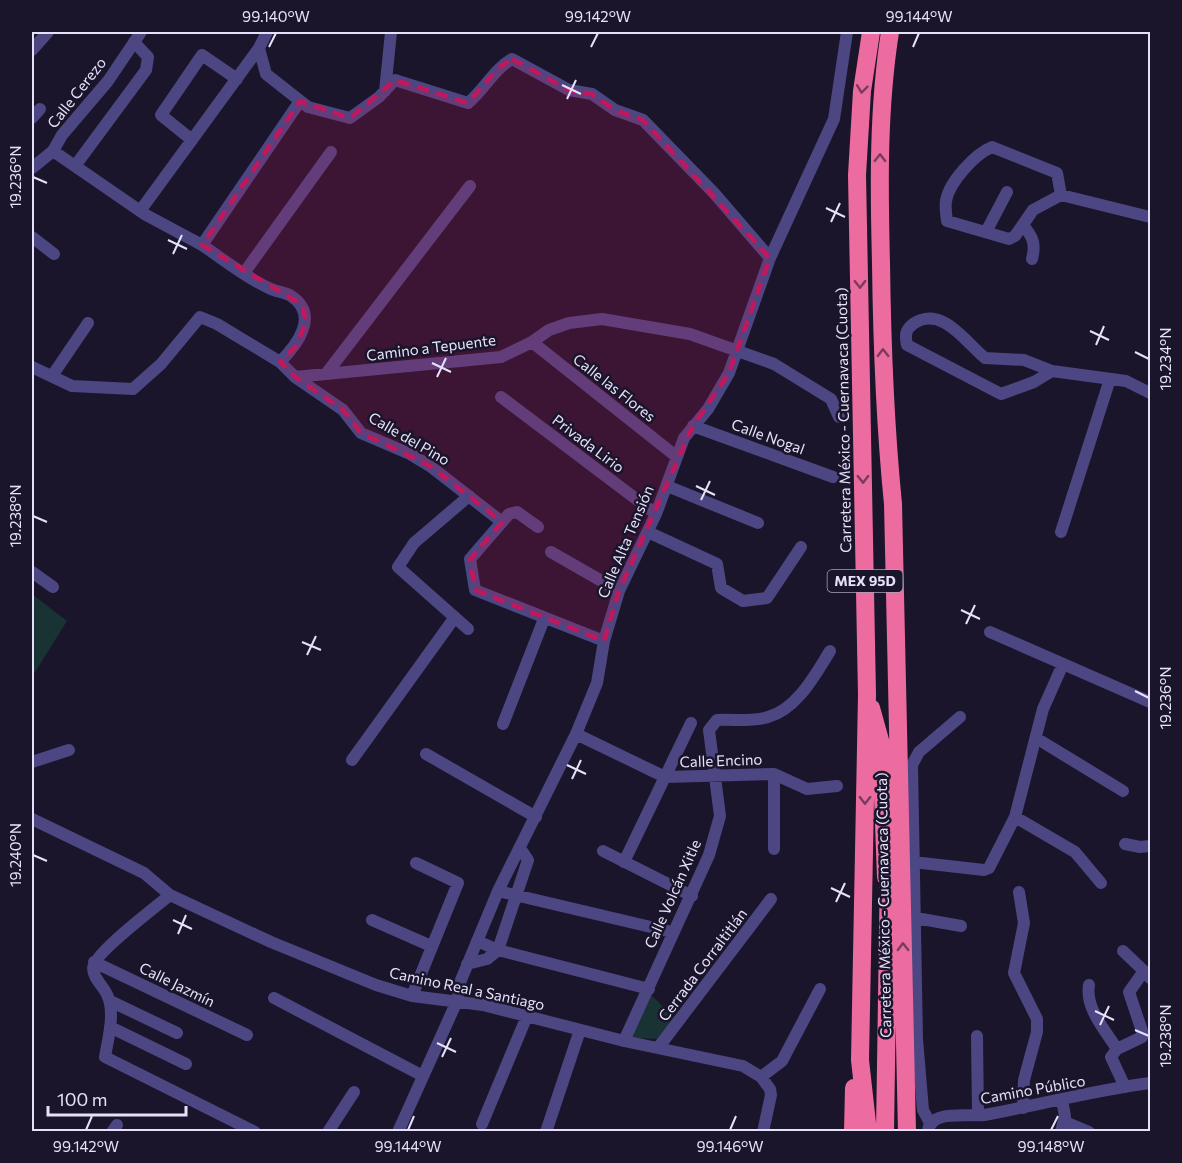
<svg xmlns="http://www.w3.org/2000/svg" width="1182" height="1163" font-family="Commissioner,sans-serif">
<style>
.green{fill:#193233}
.lines{fill:none;stroke-linecap:round;stroke-linejoin:round}
.minor{stroke:#4c4682;stroke-width:12}
.highway{stroke:#ec6ca0;stroke-width:18}
.oneway{stroke:#783c5f}
.marked{fill:#c2185b;fill-opacity:0.2;stroke:#c2185b;stroke-width:4.5;stroke-dasharray:12 8;stroke-linejoin:round}
.ticks{fill:none;stroke:#e6e1fb;stroke-width:2}
.labels{text-anchor:middle;stroke-width:5;stroke-linejoin:round;paint-order:stroke}
.shield{fill:#1a152a;stroke:#a9a4bc;stroke-width:1.5}
.shield-label{font-size:14px;font-weight:bold;fill:#e6e1fb}
.street-label{font-size:15px;fill:#e6e1fb;stroke:#1a152a}
.neatline{fill:none;stroke:#e6e1fb;stroke-width:2}
.ticks-label{font-size:15px;text-anchor:middle;fill:#e6e1fb}
</style>
<rect width="100%" height="100%" fill="#1a152a"/>
<path class="green" d="M32 594 67 621 32 677Z
M651 995 675 1018 661 1039 628 1038Z"/>
<g class="lines">
<path class="minor" d="M267 32 259 48 266 74 308 107 350 118 379 97 395 80 468 103C485 89 493 70 512 59L569 90 592 94 615 110 643 120 714 193 770 258
M32 50 48 32
M385 91 391 32
M32 118 40 109
M192 140 161 115 202 55 237 79
M53 151 146 215 202 245 300 101
M75 166 146 70 148 57 134 42
M32 168 53 151 62 135 108 81 141 32
M1061 195 1057 173 992 147C975 154 949 182 946 201 945 207 946 214 947 221L1009 239 1015 236 1033 210 1061 195 1150 217
M140 211 259 48
M1023 225C1033 237 1036 244 1032 259
M987 230 1007 192
M32 237 54 254
M202 245C223 259 246 278 269 288 276 292 285 292 291 296 320 315 297 345 280 362
M244 273 331 152
M532 342 677 457
M32 367 72 386 133 389 161 364 200 317 217 324 280 362 295 377 343 410 361 433 410 454 430 466 502 522 509 514 517 512 538 527
M1052 371 1034 382 1001 394 907 345C905 336 905 330 913 324 942 304 967 344 985 358L1024 360 1052 371 1126 381 1150 393
M326 374 470 186
M52 376 88 323
M295 377 501 357 532 342 549 330 569 323 602 319 690 334 774 364 831 399 839 417
M501 397 656 514
M693 426 833 477
M667 486 758 523
M502 522 470 559 475 590 604 641
M648 532 717 564 721 588 743 601 767 598 801 547
M1061 532 1110 379
M551 552 619 591
M32 572 53 587
M468 629 398 567 414 543 469 496
M990 632 1150 702
M503 724 544 619
M576 734 665 777 774 774 807 789 837 786
M1036 738 1123 791
M426 754 536 817
M352 760 455 617
M32 762 69 750
M1015 817 1075 852 1101 883
M32 819 144 873 170 895 271 942 376 985 412 996 483 1005 624 1041 743 1066 761 1077 770 1089 771 1095 763 1132
M1125 844 1140 847 1150 846
M774 849V774
M603 851 692 896
M624 862 691 723
M913 862 984 870 989 868 1015 817 1043 709 1063 664
M498 891 672 932
M1019 892 1024 923 1014 973 1037 1019V1032L1024 1080 1023 1108
M170 895C157 906 93 954 93 968 93 979 105 987 108 997 115 1014 108 1039 105 1057L255 1132
M916 918 961 926
M372 920 431 946
M477 941 498 950 649 989
M1123 951 1144 971
M94 962 247 1035
M467 964 487 959 498 950 528 860 520 848
M1089 985C1085 1008 1105 1030 1117 1049
M412 996 458 883 416 863
M274 998 423 1076
M110 1001 177 1033
M110 1027 186 1064
M977 1036 978 1115
M624 1041 709 855 720 816 709 730 717 720C733 719 752 722 768 717 797 709 815 675 830 651
M658 1048 771 899
M761 1077 782 1061 820 989
M1125 1087 1111 1057 1117 1049 1142 1037V1031L1129 992 1144 971 1150 978
M1065 1122 1089 1132
M930 1123 923 1110 917 1039 912 765 919 752 960 717
M482 1124 527 1016
M112 1132 117 1125
M328 1132 354 1092
M398 1132 457 1001 461 980 498 891 576 734 597 683 604 641 619 591 656 514 684 438 708 409 729 373 770 258 834 119 847 32
M546 1132 580 1030
M928 1132C929 1109 968 1117 984 1115 1039 1105 1095 1090 1150 1083
M1061 1132 1065 1116 1062 1100"/>
<path class="highway" d="M890 32C878 108 879 186 881 263 882 344 885 424 893 504L907 1132
M871 708 881 744 886 877
M853 1132 854 1088
M868 1132 860 1060 867 695 857 175 862 91 871 32
M885 1132 889 866"/>
</g>
<defs><path id="oneway-chevron" d="M-2-3.5L2.5 0L-2 3.5" fill="none" stroke-width="1.6" stroke-linecap="round" stroke-linejoin="round" transform="scale(1.5)"/></defs>
<g class="oneway">
<use href="#oneway-chevron" transform="translate(862 89) rotate(97)"/>
<use href="#oneway-chevron" transform="translate(880 158) rotate(-89)"/>
<use href="#oneway-chevron" transform="translate(860 284) rotate(89)"/>
<use href="#oneway-chevron" transform="translate(883 353) rotate(-91)"/>
<use href="#oneway-chevron" transform="translate(863 479) rotate(89)"/>
<use href="#oneway-chevron" transform="translate(865 800) rotate(91)"/>
<use href="#oneway-chevron" transform="translate(903 947) rotate(-91)"/>
</g>
<path class="marked" d="M512 59 569 90 592 94 615 110 643 120 770 258 729 373 693 426 619 591 604 641 475 590 470 559 502 522 430 466 361 433 343 410 295 377 280 362 296 346 306 322 302 305 202 245 300 101 350 118 395 80 468 103 498 68Z"/>
<path class="ticks" d="M269 47 276 33M591 47 598 33M913 47 919 33M562 85 581 94M567 99 576 80M33 177 47 183M826 208 845 217M831 222 840 203M168 240 187 249M173 254 182 235M1090 331 1109 340M1096 345 1104 326M1135 352 1149 359M432 363 451 372M437 377 446 358M696 486 715 495M701 500 710 481M33 516 47 522M961 610 980 619M966 624 975 605M302 642 321 650M307 655 316 636M1135 691 1149 698M567 765 586 774M572 779 581 760M33 855 47 861M831 888 850 897M836 902 845 883M173 920 192 929M178 934 186 915M1095 1011 1114 1020M1100 1025 1109 1006M1135 1030 1149 1036M437 1043 456 1052M442 1057 451 1038M86 1130 92 1116M408 1130 414 1116M730 1130 736 1116M1051 1130 1058 1116"/>
<g class="labels">
<rect class="shield" x="827.5" y="570" width="75" height="22" rx="4.5"/>
<g class="shield-label">
<text x="865" y="586">MEX 95D</text>
</g>
<g class="street-label">
<text transform="translate(77 93) rotate(-52)" y="5">Calle Cerezo</text>
<text transform="translate(431 348) rotate(-7)" y="5">Camino a Tepuente</text>
<text transform="translate(614 388) rotate(38)" y="5">Calle las Flores</text>
<text transform="translate(844 420) rotate(-91)" y="5">Carretera México - Cuernavaca (Cuota)</text>
<text transform="translate(768 437) rotate(20)" y="5">Calle Nogal</text>
<text transform="translate(409 439) rotate(30)" y="5">Calle del Pino</text>
<text transform="translate(588 444) rotate(37)" y="5">Privada Lirio</text>
<text transform="translate(626 542) rotate(-67)" y="5">Calle Alta Tensión</text>
<text transform="translate(721 761) rotate(-2)" y="5">Calle Encino</text>
<text transform="translate(673 894) rotate(-66)" y="5">Calle Volcán Xitle</text>
<text transform="translate(884 905) rotate(-91)" y="5">Carretera México - Cuernavaca (Cuota)</text>
<text transform="translate(703 965) rotate(-53)" y="5">Cerrada Corraltitlán</text>
<text transform="translate(177 985) rotate(26)" y="5">Calle Jazmín</text>
<text transform="translate(467 989) rotate(12)" y="5">Camino Real a Santiago</text>
<text transform="translate(1033 1090) rotate(-10)" y="5">Camino Público</text>
</g>
</g>
<rect width="1182" height="1163" fill="none" stroke="#1a152a" stroke-width="66"/>
<path d="M48 1106v9h138v-9" fill="none" stroke="#e6e1fb" stroke-width="3"/>
<text x="57" y="1106" font-size="18" fill="#e6e1fb" stroke="#1a152a" stroke-width="4.5" paint-order="stroke">100 m</text>
<rect x="33" y="33" width="1116" height="1097" class="neatline"/>
<g class="ticks-label">
<text x="276" y="22">99.140°W</text>
<text x="598" y="22">99.142°W</text>
<text x="919" y="22">99.144°W</text>
<text transform="translate(16 177) rotate(-90)" y="5">19.236°N</text>
<text transform="translate(1166 359) rotate(-90)" y="5">19.234°N</text>
<text transform="translate(16 516) rotate(-90)" y="5">19.238°N</text>
<text transform="translate(1166 698) rotate(-90)" y="5">19.236°N</text>
<text transform="translate(16 855) rotate(-90)" y="5">19.240°N</text>
<text transform="translate(1166 1036) rotate(-90)" y="5">19.238°N</text>
<text x="86" y="1152">99.142°W</text>
<text x="408" y="1152">99.144°W</text>
<text x="730" y="1152">99.146°W</text>
<text x="1051" y="1152">99.148°W</text>
</g>
</svg>
